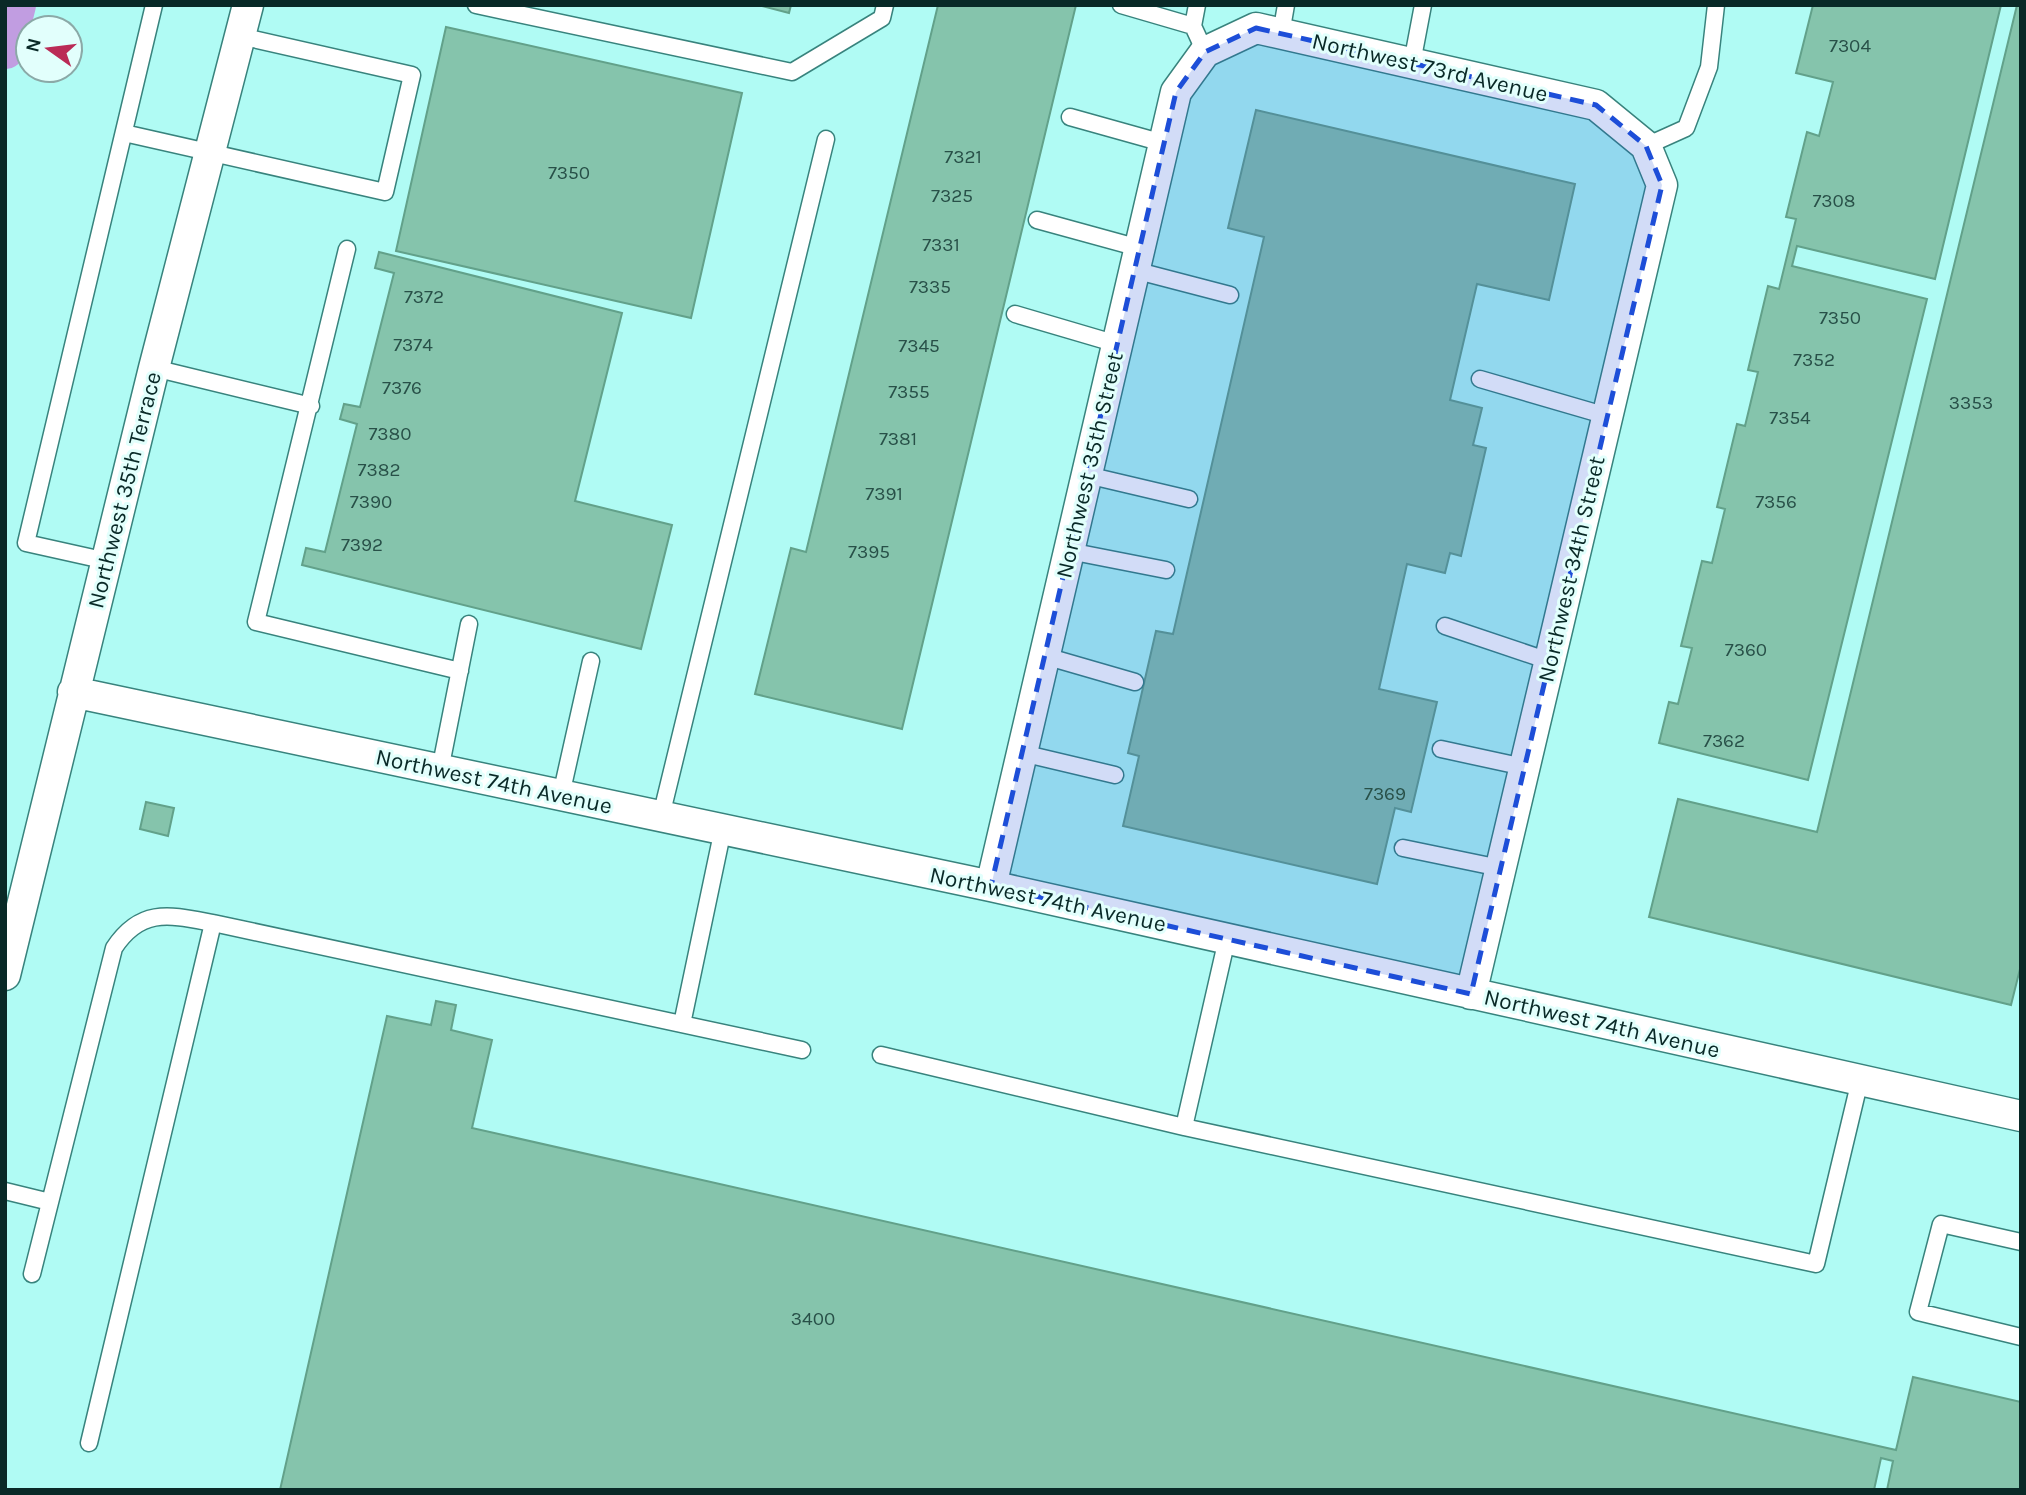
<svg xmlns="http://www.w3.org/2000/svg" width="2026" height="1495" font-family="Karla,sans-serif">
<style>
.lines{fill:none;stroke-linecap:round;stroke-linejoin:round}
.canal{stroke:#c19de1;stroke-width:40}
.building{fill:#85c4ac;stroke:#62a18a;stroke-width:2}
.lane-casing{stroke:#38837d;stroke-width:19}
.street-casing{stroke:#38837d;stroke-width:33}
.lane{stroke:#fff;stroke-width:16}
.street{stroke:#fff;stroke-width:30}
.marked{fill:#1d4ed8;fill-opacity:0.2;stroke:#1d4ed8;stroke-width:5;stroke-dasharray:14 9;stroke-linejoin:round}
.labels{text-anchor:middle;stroke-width:6;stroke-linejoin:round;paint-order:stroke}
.number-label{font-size:19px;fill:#285048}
.street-label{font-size:23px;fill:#092927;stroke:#e2fffc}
</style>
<rect width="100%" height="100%" fill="#b0fbf4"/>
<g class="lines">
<path class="canal" d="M5 49 16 5"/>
</g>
<path class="building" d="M758 5H791L789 13Z
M938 5H1076L902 729 755 694 791 548 806 552Z
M1813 5H2001L1935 279 1797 246 1792 266 1927 299 1808 780 1659 743 1669 702 1678 704 1692 648 1681 646 1702 561 1712 563 1725 509 1717 507 1737 424 1745 426 1758 372 1748 370 1768 286 1779 289 1796 219 1786 217 1807 132 1819 136 1833 82 1796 73Z
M2017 5H2021V965L2011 1005 1649 917 1678 799 1817 832Z
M446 27 742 93 691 318 396 251Z
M1256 110 1575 184 1549 300 1477 284 1450 400 1482 408 1473 445 1486 448 1461 556 1450 553 1445 573 1407 564 1379 689 1437 702 1411 812 1395 808 1377 884 1123 826 1139 756 1128 753 1156 631 1173 634 1264 237 1228 228Z
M379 252 622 313 575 501 672 525 641 649 302 565 306 548 325 552 357 424 340 419 344 404 360 407 394 273 375 268Z
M146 802 174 808 168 836 140 829Z
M436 1001 456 1005 451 1030 492 1040 472 1128 1896 1450 1913 1377 2021 1402V1490H1887L1893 1461 1881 1458 1874 1490H280L387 1016 431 1025Z"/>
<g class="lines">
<defs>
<path id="lane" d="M476 5 792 72 882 18 885 5
M1121 5 1193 26 1205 52
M1193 26 1197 5
M1281 34 1286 5
M1412 63 1423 5
M1070 117 1163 143
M124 133 385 192 412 75 240 36
M1646 146 1686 128 1709 67 1716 5
M1037 220 1139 248
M347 249 256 622 460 671
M1134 270 1230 295
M1015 314 1117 344
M154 368 311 406
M1480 379 1607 416
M1087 475 1189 499
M1069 551 1166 570
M107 561 26 543 154 5
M1445 626 1549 661
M1045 656 1135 682
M1441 749 1524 767
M1022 753 1115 775
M440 770 469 624
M561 795 591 661
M661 816 826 139
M1403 848 1500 868
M1227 939 1184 1127 1816 1264 1860 1080
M682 1024 723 829
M881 1055 1184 1127
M5 1191 50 1202
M2021 1242 1941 1224 1918 1312 2021 1337
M32 1274 114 948C141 907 170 915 213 923L802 1050
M89 1443 213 923"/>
<path id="street" d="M73 692 991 886 2021 1116
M991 886 1176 92 1205 52 1256 28 1596 105 1646 146 1662 185 1471 994
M5 975 154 368 248 5"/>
</defs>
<use href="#lane" class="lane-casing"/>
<use href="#street" class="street-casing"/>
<use href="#lane" class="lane"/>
<use href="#street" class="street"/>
</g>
<path class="marked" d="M1256 28 1596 105 1646 146 1662 185 1471 994 991 886 1176 92 1205 52Z"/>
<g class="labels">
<g class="number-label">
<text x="1850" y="52">7304</text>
<text x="963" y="163">7321</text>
<text x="569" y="179">7350</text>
<text x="952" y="202">7325</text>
<text x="1834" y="207">7308</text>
<text x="941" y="251">7331</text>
<text x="930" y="293">7335</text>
<text x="424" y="303">7372</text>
<text x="1840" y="324">7350</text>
<text x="413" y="351">7374</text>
<text x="919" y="352">7345</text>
<text x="1814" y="366">7352</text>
<text x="402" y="394">7376</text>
<text x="909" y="398">7355</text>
<text x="1971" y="409">3353</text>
<text x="1790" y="424">7354</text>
<text x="390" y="440">7380</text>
<text x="898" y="445">7381</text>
<text x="379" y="476">7382</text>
<text x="884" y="500">7391</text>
<text x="371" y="508">7390</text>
<text x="1776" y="508">7356</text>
<text x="362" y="551">7392</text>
<text x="869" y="558">7395</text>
<text x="1746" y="656">7360</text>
<text x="1724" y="747">7362</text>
<text x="1385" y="800">7369</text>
<text x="813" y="1325">3400</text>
</g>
<g class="street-label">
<text transform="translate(1430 67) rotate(13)" y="8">Northwest 73rd Avenue</text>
<text transform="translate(1089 465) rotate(-77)" y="8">Northwest 35th Street</text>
<text transform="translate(124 490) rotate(-76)" y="8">Northwest 35th Terrace</text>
<text transform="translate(1571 569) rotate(-77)" y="8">Northwest 34th Street</text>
<text transform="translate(494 781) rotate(12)" y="8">Northwest 74th Avenue</text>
<text transform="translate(1048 899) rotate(12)" y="8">Northwest 74th Avenue</text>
<text transform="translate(1602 1023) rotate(13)" y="8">Northwest 74th Avenue</text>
</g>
</g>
<rect width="2026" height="1495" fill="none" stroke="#092927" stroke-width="14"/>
<g transform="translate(49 49) rotate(284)"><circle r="33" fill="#e2fffc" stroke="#8ba9a7" stroke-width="2"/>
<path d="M0-5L12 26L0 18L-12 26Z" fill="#ba2b56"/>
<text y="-10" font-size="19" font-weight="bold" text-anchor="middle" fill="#092927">N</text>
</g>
</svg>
